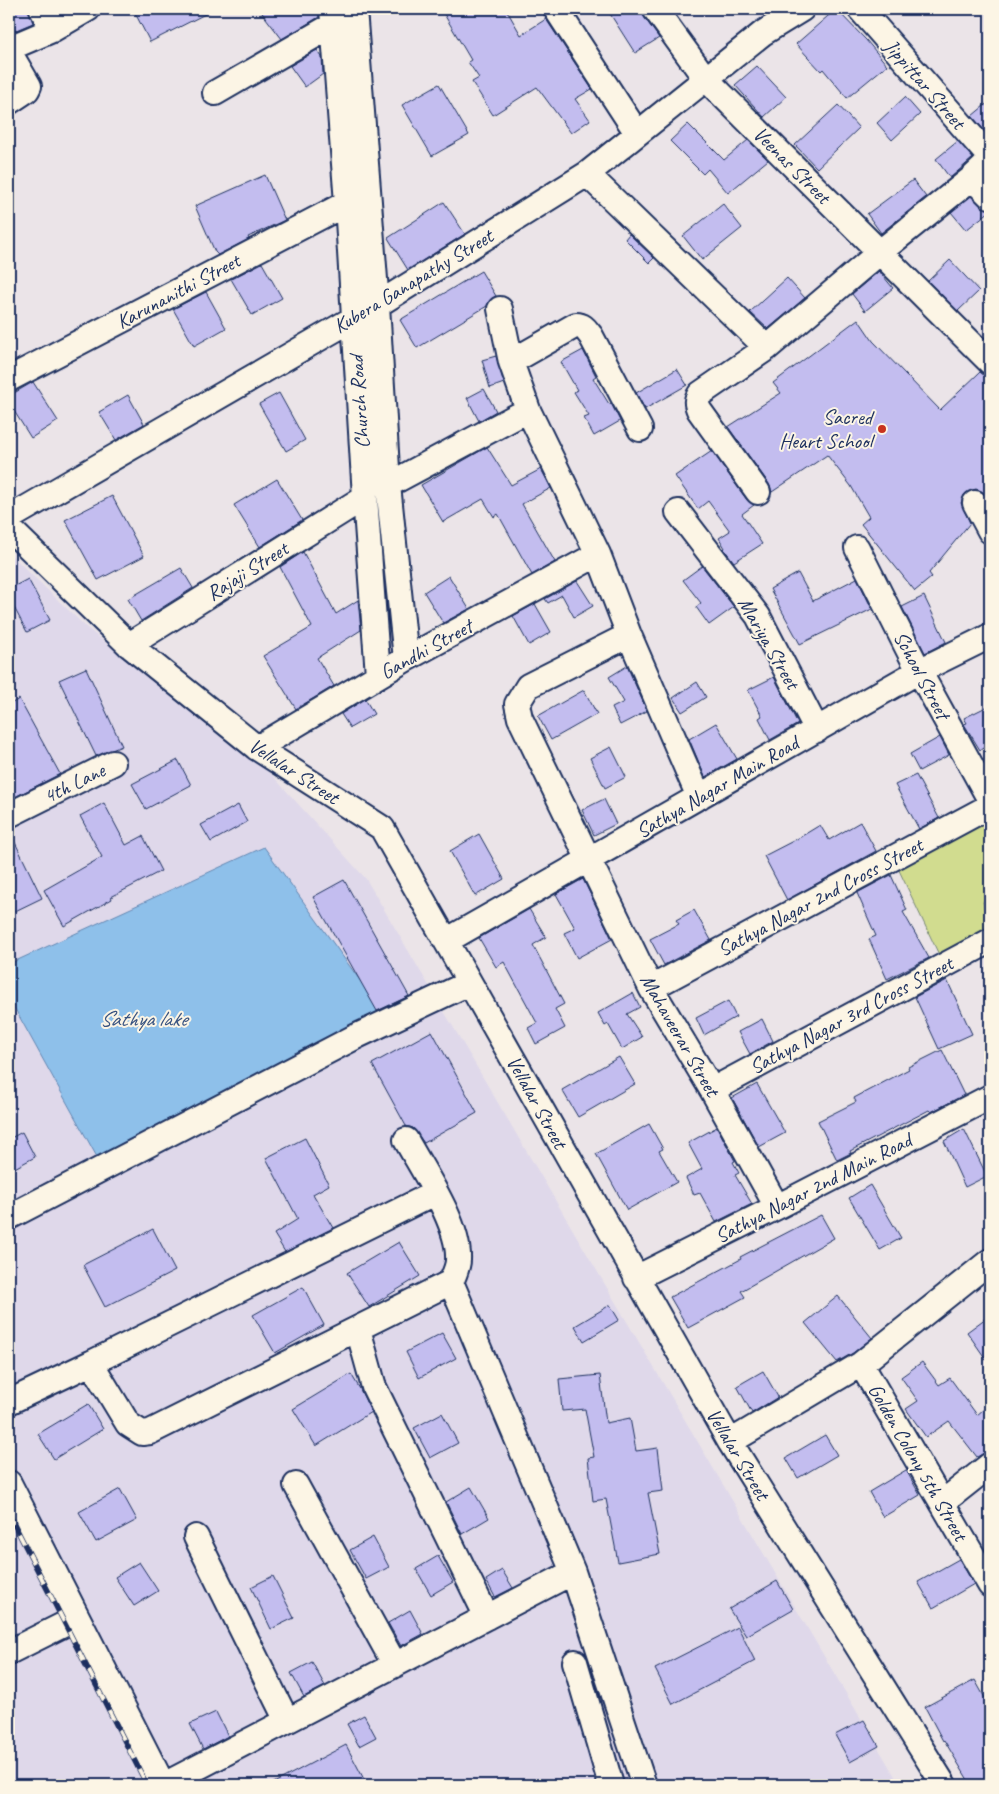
<svg xmlns="http://www.w3.org/2000/svg" width="999" height="1794" font-family="Caveat,sans-serif">
<style>
.built{fill:#dfd8ea}
.green{fill:#d1dc8f;stroke:#768676}
.water{fill:#8ec0ea;stroke:#6086b2}
.building{fill:#c3bdef;stroke:#1b2f5e}
.lines{fill:none;stroke-linecap:round;stroke-linejoin:round}
.minor-casing{stroke:#1b2f5e;stroke-width:28}
.minor{stroke:#fcf5e5;stroke-width:24}
.rail-casing{stroke:#1b2f5e;stroke-width:5.5}
.rail{stroke:#fcf5e5;stroke-width:4;stroke-dasharray:11;stroke-linecap:butt}
.poi-dot{fill:#c8321e;stroke:#fcf5e5;stroke-width:2}
.labels{text-anchor:middle;stroke-width:4;stroke-linejoin:round;paint-order:stroke}
.street-label{font-size:21px;fill:#1b2f5e;stroke:#fcf5e5}
.poi-label{font-size:21px;fill:#1b2f5e;stroke:#fcf5e5;text-anchor:end}
.water-label{font-size:22px;font-style:italic;fill:#385381;stroke:#fcf5e5}
</style>
<rect width="100%" height="100%" fill="#ebe4e8"/>
<filter id="ink" filterUnits="userSpaceOnUse"><feTurbulence type="fractalNoise" baseFrequency=".02" numOctaves="2"/><feDisplacementMap in="SourceGraphic" scale="10" xChannelSelector="R" yChannelSelector="G"/><feConvolveMatrix kernelMatrix="1 2 1 2 8 2 1 2 1" color-interpolation-filters="sRGB"/></filter>
<g filter="url(#ink)">
<path class="built" d="M9 553 87 628 271 774 366 879 900 1785H9Z"/>
<path class="green" d="M990 817V892L983 902 989 930 973 935 970 944 941 959 897 866Z"/>
<path class="water" d="M264 847 387 1018 97 1157 9 998V964Z"/>
<path class="building" d="M9 9H28L33 23 9 33Z
M133 9H215L150 42Z
M259 9H318L319 17 282 39Z
M441 9H506L521 35 546 19 592 89 575 99 590 120 571 133 537 87 493 115 472 82 479 78 468 62 471 60Z
M607 9H642L644 17 659 38 635 53Z
M836 9 866 40 887 65 847 98 823 69 821 71 796 44Z
M317 50 322 57 323 74 305 87 290 66Z
M757 66 786 97 764 117 735 85Z
M439 84 469 135 432 156 402 105Z
M905 97 920 114 892 140 877 123Z
M990 101V137L972 116Z
M838 105 859 128 817 168 795 145Z
M688 124 724 160 748 140 768 160 728 193 708 169 703 174 670 141Z
M958 141 973 158 950 178 936 159Z
M265 175 285 220 248 237 249 239 218 255 215 252 195 206Z
M913 180 926 197 881 233 867 214Z
M971 196 981 206 990 209V211L966 230 951 212Z
M444 202 465 234 408 270 388 238Z
M723 204 742 228 702 260 683 236Z
M629 234 654 258 649 263 625 239Z
M950 260 979 291 958 311 928 281Z
M262 263 282 298 252 315 231 279Z
M481 271 496 296 491 299 487 306 417 348 400 320Z
M879 271 893 288 865 311 852 294Z
M787 278 805 298 768 329 750 312Z
M206 292 226 328 194 346 173 309Z
M858 319 873 341 940 410 980 372 990 381V502L983 492 976 489 969 491 964 495 961 503 970 523 929 573 932 577 915 591 861 524 869 517 851 486 827 455 772 492 769 484 728 427 781 393 773 383Z
M583 350 596 376 593 378 609 404 611 403 620 421 594 436 584 418 589 416 574 392 577 390 561 362Z
M496 356 504 383 490 388 482 360Z
M677 369 687 385 645 409 636 393Z
M33 382 58 421 31 438 9 403V396Z
M484 389 496 411 479 421 467 398Z
M279 393 305 440 286 451 259 404Z
M128 395 144 424 116 440 99 412Z
M487 447 511 485 541 469 551 488 522 504 555 562 532 575 498 514 494 517 483 499 443 522 421 485Z
M712 451 747 500 754 505 742 514 762 544 734 562 724 549 725 548 719 538 730 531 708 501 698 509 675 476Z
M277 479 302 520 260 547 234 505Z
M112 496 144 556 98 580 65 520Z
M303 552 336 614 358 600 361 630 317 658 334 686 296 709 263 656 312 627 280 567Z
M702 566 734 607 709 625 696 607 701 603 683 580Z
M181 568 193 588 141 621 128 599Z
M798 573 813 601 857 578 872 609 800 644 770 589Z
M449 576 469 609 443 623 424 592Z
M28 579 50 620 27 632 9 598V589Z
M577 581 593 606 574 617 562 595 548 603 545 599Z
M924 596 946 642 925 653 902 607Z
M535 604 551 632 529 645 513 616Z
M627 666 647 711 620 725 612 708 624 702 609 677Z
M86 668 122 746 96 756 59 680Z
M774 677 798 724 770 740 759 718 762 716 748 690Z
M697 682 706 697 682 712 673 698Z
M584 690 597 714 551 740 538 716Z
M19 699 60 774 9 800V705Z
M365 699 374 714 350 728 341 714Z
M990 705V744L980 750 964 724 967 723 964 718Z
M716 723 737 759 705 777 689 739Z
M940 737 949 755 919 771 910 754Z
M611 747 626 777 605 788 590 758Z
M178 760 191 785 146 809 132 784Z
M916 775 939 818 919 829 895 785Z
M604 799 616 824 594 835 582 810Z
M104 803 126 845 143 836 161 871 111 897 112 899 64 926 44 890 102 857 80 816Z
M238 805 247 822 211 842 201 825Z
M860 822 876 851 787 900 764 856 797 839 820 825 829 840Z
M9 830 42 898 9 914Z
M479 834 504 879 475 896 450 851Z
M891 875 907 910 903 912 929 958 887 979 869 939 876 936 857 893Z
M583 879 612 939 577 958 564 933 575 928 556 894Z
M344 880 409 996 377 1011 313 897Z
M529 909 546 937 533 945 564 1004 555 1009 565 1028 536 1044 528 1028 537 1023 504 962 496 967 479 938Z
M694 910 711 940 664 965 650 939 679 924 676 920Z
M947 980 972 1034 939 1049 915 997Z
M633 993 640 1007 627 1014 642 1037 622 1049 608 1024 605 1026 598 1013Z
M728 1001 736 1017 704 1035 696 1018Z
M762 1019 773 1041 750 1054 738 1032Z
M432 1031 477 1113 424 1143 413 1128 406 1126 372 1064Z
M942 1050 964 1095 931 1112 929 1110 850 1151 851 1153 837 1160 818 1121 856 1102 854 1098 909 1069 908 1067Z
M619 1057 635 1084 578 1117 562 1090Z
M757 1084 785 1133 759 1147 732 1098Z
M649 1124 663 1149 659 1151 677 1182 627 1210 596 1154Z
M717 1127 735 1161 733 1162 739 1173 735 1175 752 1204 716 1222 700 1193 694 1195 686 1178 702 1169 688 1143Z
M964 1129 987 1176 965 1187 944 1141Z
M22 1132 35 1157 9 1171V1139Z
M305 1138 329 1185 313 1194 333 1228 285 1252 274 1234 298 1219 266 1158Z
M870 1185 901 1238 880 1250 849 1198Z
M821 1215 834 1238 741 1291 745 1297 688 1328 670 1297 741 1259 740 1257Z
M153 1229 175 1271 105 1307 83 1265Z
M399 1242 420 1276 369 1307 347 1273Z
M303 1287 324 1325 275 1353 253 1315Z
M838 1296 872 1338 853 1353 837 1362 805 1323Z
M610 1305 619 1320 584 1341 575 1326Z
M990 1315V1365L967 1332Z
M442 1333 456 1358 419 1378 406 1352Z
M922 1362 939 1385 950 1378 977 1415 990 1404V1452L982 1454 977 1457 949 1421 926 1437 906 1409 918 1401 901 1377Z
M763 1371 778 1397 752 1413 737 1386Z
M351 1374 360 1389 371 1412 316 1446 293 1409Z
M600 1375 606 1423 630 1418 636 1451 658 1448 663 1491 648 1493 660 1554 618 1562 606 1499 593 1501 588 1458 594 1457 585 1409 562 1411 559 1379Z
M88 1404 103 1429 54 1459 38 1434Z
M442 1413 458 1443 430 1458 414 1428Z
M825 1435 837 1455 798 1478 786 1458Z
M906 1470 920 1495 883 1517 869 1492Z
M471 1487 489 1518 462 1534 446 1502Z
M120 1489 137 1520 96 1542 79 1512Z
M373 1537 389 1567 366 1579 350 1550Z
M438 1556 453 1582 431 1595 416 1569Z
M959 1559 974 1584 933 1608 918 1582Z
M139 1562 158 1591 134 1606 115 1577Z
M502 1570 513 1588 495 1597 486 1580Z
M273 1576 294 1618 271 1629 251 1587Z
M777 1581 793 1609 746 1636 729 1609Z
M410 1610 423 1634 401 1646 388 1623Z
M738 1627 755 1661 673 1704 655 1669Z
M312 1662 325 1686 304 1697 291 1673Z
M975 1680 990 1707V1785H971L944 1740 943 1741 925 1707Z
M216 1712 228 1736 203 1749 190 1724Z
M364 1715 376 1737 359 1746 347 1724Z
M864 1720 879 1746 850 1762 835 1735Z
M346 1745 367 1785H270Z"/>
<g class="lines">
<defs>
<path id="minor" d="M42 9 52 30
M332 9 347 203 365 497 378 675
M354 9 377 305 388 485 406 659
M556 9 637 133
M655 9 705 78 990 362
M860 9 988 155 989 160
M215 93 333 25
M9 102 27 90 29 86 11 55 10 52 12 47 52 30 88 9
M587 174 767 348
M972 178 990 196
M500 309 511 362 528 410 598 554 629 635 699 797
M511 362 576 325C584 325 586 330 591 336L640 429
M9 379 347 203
M388 485 528 410
M758 492 699 410C696 403 696 400 700 394L767 348 880 252 972 178 988 163 990 159
M975 503 990 531
M678 512 758 616 817 730
M9 518 377 305 587 174 763 33 802 9
M9 528 129 645 257 748 382 828 730 1442 944 1785
M857 548 919 671 990 800
M629 635 528 686 517 704 520 718 651 988 712 1090 777 1207
M129 645 365 497
M257 748 406 659 598 554
M9 815 113 763
M446 941 919 671 990 636
M651 988 990 806
M712 1090 990 941
M9 1217 357 1036 469 983
M636 1278 777 1207 990 1097
M358 1329 374 1387 487 1617
M91 1363 435 1193
M861 1364 990 1585
M9 1402 91 1363 128 1424 142 1433 150 1432 451 1282C454 1275 458 1267 458 1260 460 1225 423 1171 406 1140
M730 1442 861 1364 990 1261
M9 1483 163 1785
M296 1485 395 1665
M942 1503 990 1465
M196 1537 287 1721
M573 1572 644 1785
M9 1652 77 1618
M575 1662 611 1785
M164 1785 573 1572 451 1282"/>
</defs>
<use href="#minor" class="minor-casing"/>
<use href="#minor" class="minor"/>
<defs>
<path id="rail" d="M9 1514 147 1785"/>
</defs>
<use href="#rail" class="rail-casing"/>
<use href="#rail" class="rail"/>
</g>
</g>
<circle class="poi-dot" cx="882" cy="429" r="5"/>
<g class="labels">
<g class="street-label">
<text transform="translate(925 84) rotate(49)" y="7">Jippittar Street</text>
<text transform="translate(792 165) rotate(45)" y="7">Veenas Street</text>
<text transform="translate(413 281) rotate(-31)" y="7">Kubera Ganapathy Street</text>
<text transform="translate(178 291) rotate(-28)" y="7">Karunanithi Street</text>
<text transform="translate(359 402) rotate(-94)" y="7">Church Road</text>
<text transform="translate(247 571) rotate(-32)" y="7">Rajaji Street</text>
<text transform="translate(769 643) rotate(60)" y="7">Mariya Street</text>
<text transform="translate(426 649) rotate(-29)" y="7">Gandhi Street</text>
<text transform="translate(922 675) rotate(62)" y="7">School Street</text>
<text transform="translate(294 771) rotate(33)" y="7">Vellalar Street</text>
<text transform="translate(74 783) rotate(-26)" y="7">4th Lane</text>
<text transform="translate(717 787) rotate(-30)" y="7">Sathya Nagar Main Road</text>
<text transform="translate(820 897) rotate(-28)" y="7">Sathya Nagar 2nd Cross Street</text>
<text transform="translate(851 1015) rotate(-28)" y="7">Sathya Nagar 3rd Cross Street</text>
<text transform="translate(680 1035) rotate(60)" y="7">Mahaveerar Street</text>
<text transform="translate(537 1102) rotate(61)" y="7">Vellalar Street</text>
<text transform="translate(813 1188) rotate(-27)" y="7">Sathya Nagar 2nd Main Road</text>
<text transform="translate(738 1454) rotate(59)" y="7">Vellalar Street</text>
<text transform="translate(918 1462) rotate(60)" y="7">Golden Colony 5th Street</text>
</g>
<g class="poi-label">
<text x="872" y="424">Sacred<tspan x="872" dy="24">Heart School</tspan></text>
</g>
<g class="water-label">
<text x="143" y="1026">Sathya lake</text>
</g>
</g>
<rect width="999" height="1794" fill="none" stroke="#fcf5e5" stroke-width="30"/>
<rect x="15" y="15" width="969" height="1764" fill="none" stroke="#1b2f5e" stroke-width="2" filter="url(#ink)"/>
</svg>
